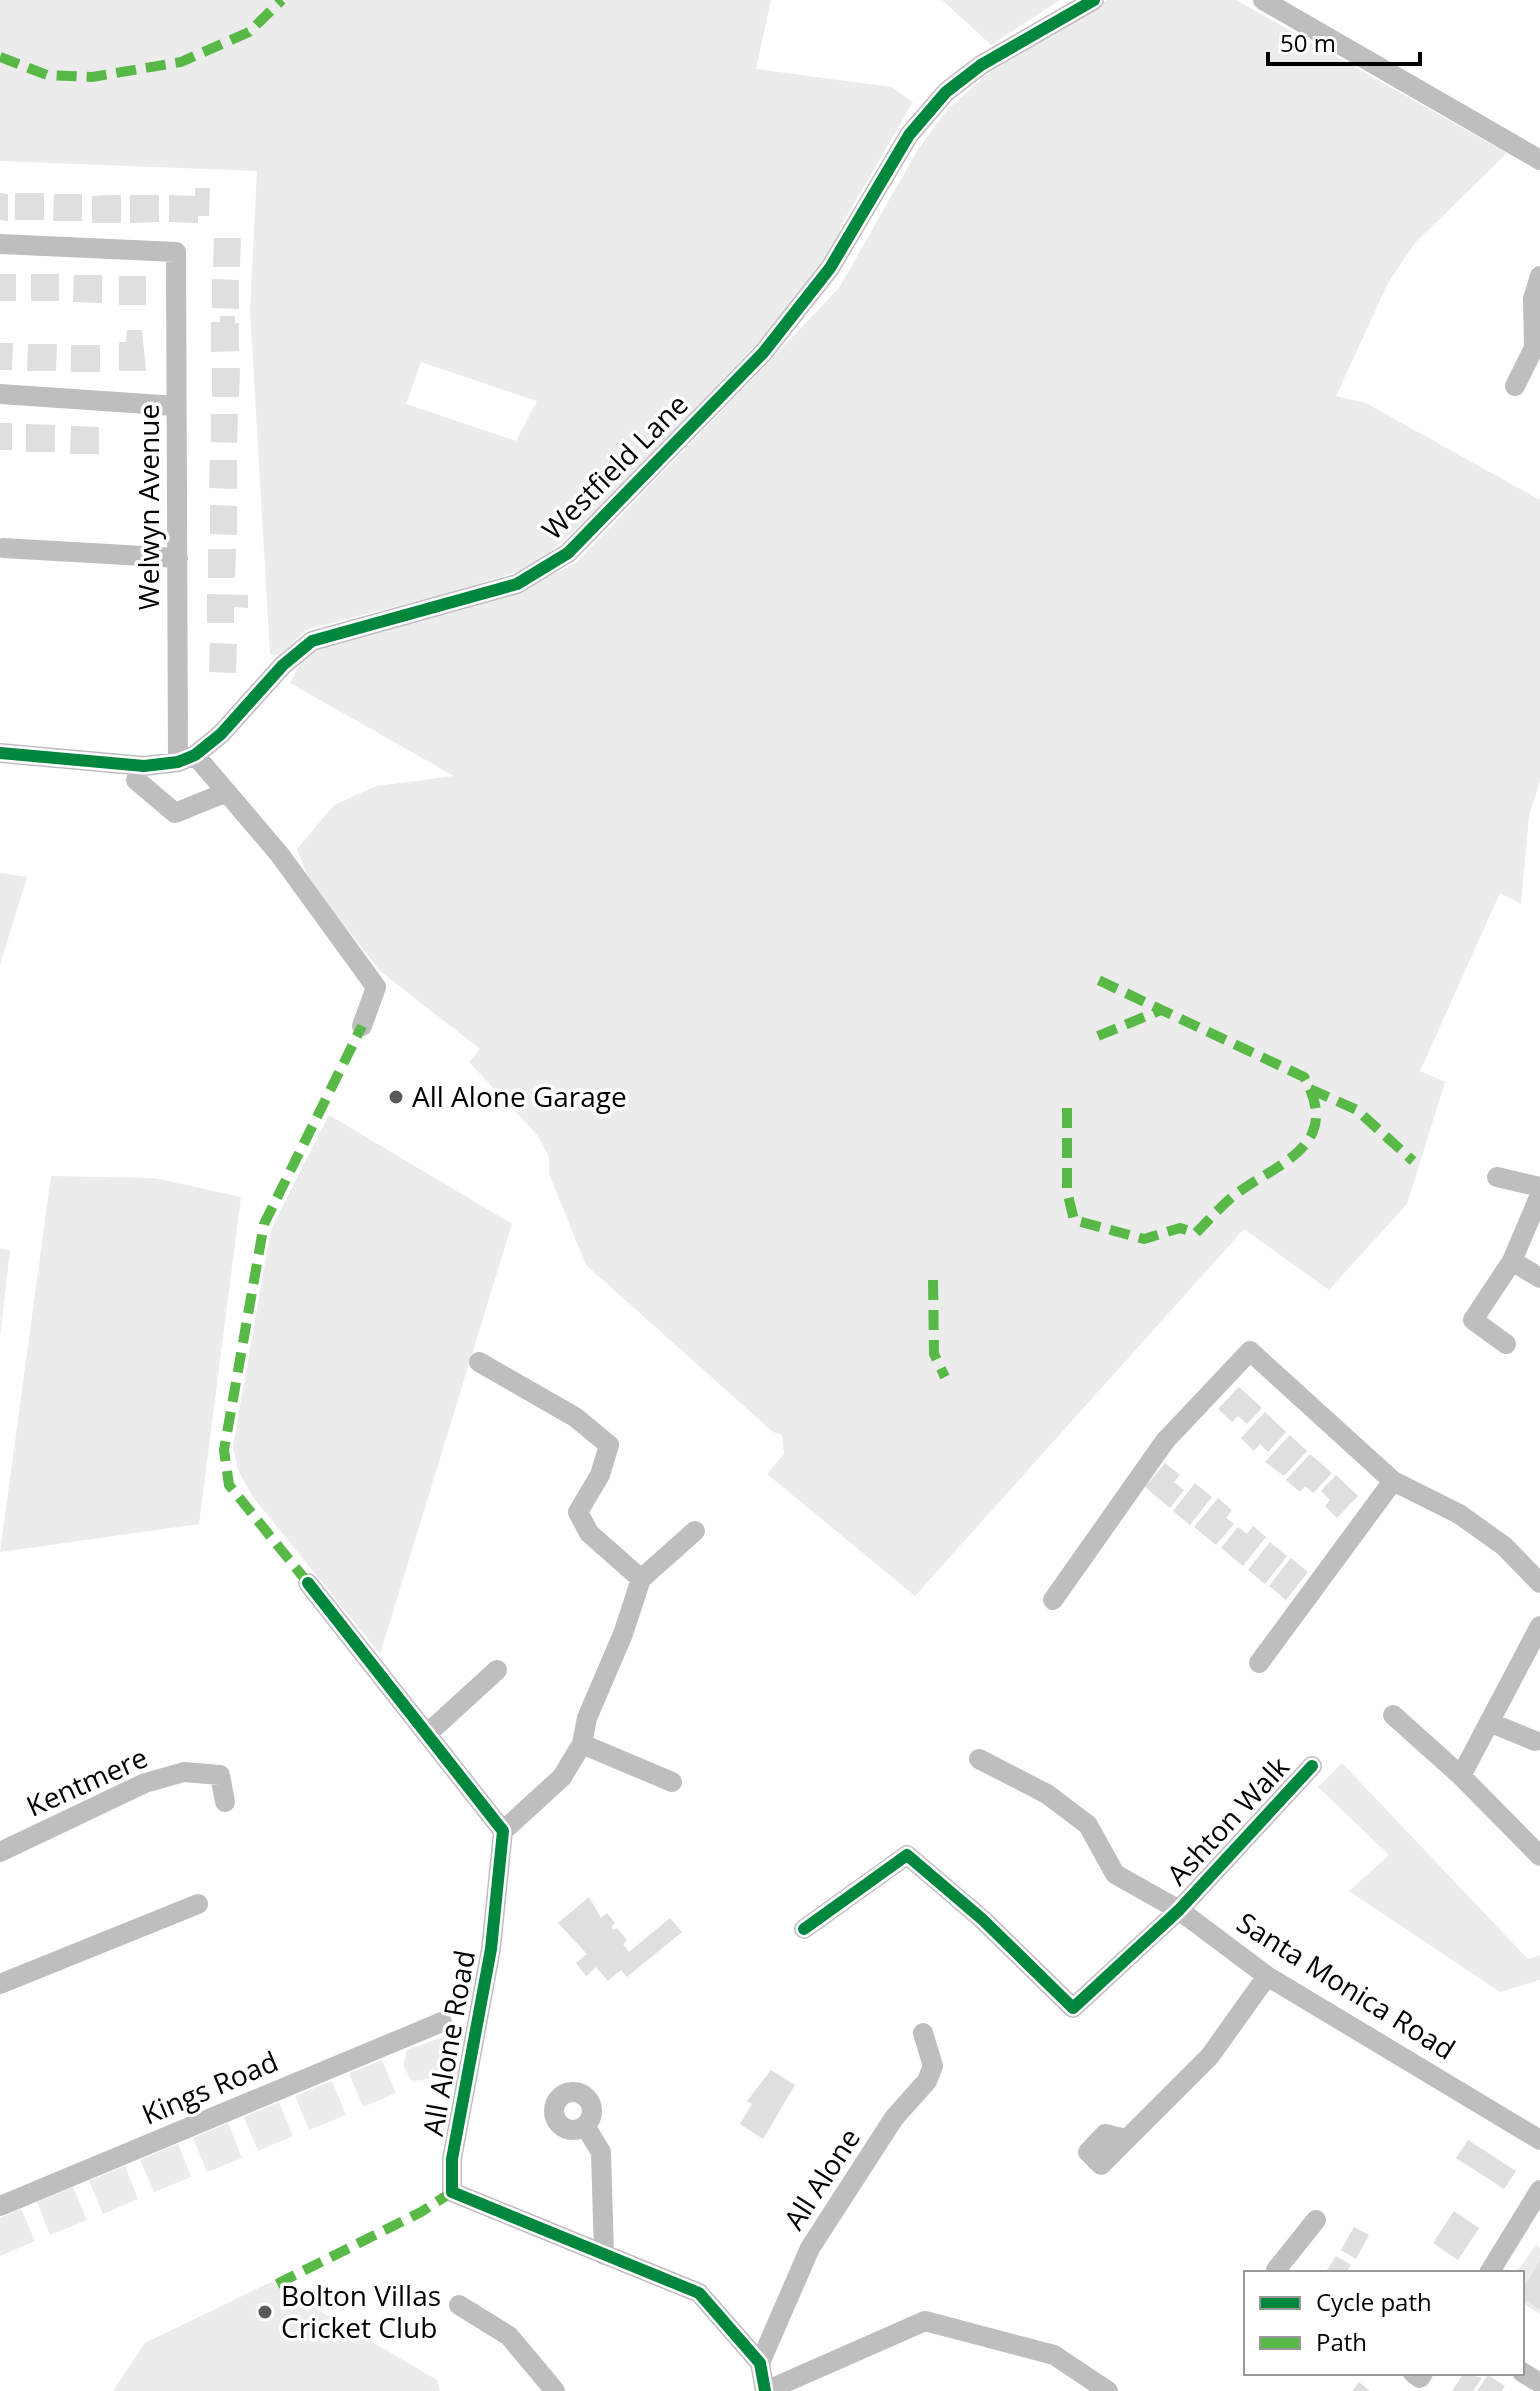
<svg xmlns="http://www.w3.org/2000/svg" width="1540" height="2391" font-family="'Open Sans',sans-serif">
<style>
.green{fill:#ececec;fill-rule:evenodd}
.building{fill:#dfdfdf}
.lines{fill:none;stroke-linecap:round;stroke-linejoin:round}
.minor{stroke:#bebebe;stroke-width:20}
.quiet{stroke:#58b947;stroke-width:10;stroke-dasharray:20 10;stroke-linecap:butt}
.cycleway-casing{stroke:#fff;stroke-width:17}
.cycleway{stroke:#00873e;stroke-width:12}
.poi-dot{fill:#595959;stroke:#fff;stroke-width:3}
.labels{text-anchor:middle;stroke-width:7;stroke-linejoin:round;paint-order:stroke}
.street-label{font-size:28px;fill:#000;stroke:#fff}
.poi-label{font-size:28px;fill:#000;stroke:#fff;text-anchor:start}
</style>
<rect width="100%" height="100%" fill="#fff"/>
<path class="green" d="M0 0H771L756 69 891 87 913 102 840 228 841 239 769 331 595 512 533 567 456 591 308 629 279 655 270 654 250 310 257 171 0 161ZM421 362 537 401 516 441 406 404Z
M942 0H1060L991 45Z
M1107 0H1236L1507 153 1415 243 1388 283 1336 396 1366 403 1540 500V781L1529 816 1521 904 1500 893 1420 1071 1445 1082 1407 1204 1329 1290 1244 1229 915 1596 767 1474 784 1454 782 1435 773 1432 586 1265 549 1174V1157L538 1136 469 1062 480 1049 380 971 310 882 297 849 334 805 376 786 454 776 290 683 302 660 325 642 537 582 576 563 839 288 917 151 947 110 987 74Z
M0 873 27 877 0 965Z
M329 1115 512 1224 380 1654 253 1497 238 1470 233 1446 271 1229Z
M51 1176 154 1178 241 1197 199 1524 0 1552Z
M0 1249 10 1250 0 1338Z
M1342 1763 1528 1959 1540 1955V1980L1500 1992 1349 1891 1389 1855 1318 1787Z
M448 2035 460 2036 458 2074C441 2072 427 2083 411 2080L403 2066 407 2050Z
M382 2060 396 2093 363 2107 349 2073Z
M332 2081 346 2115 309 2130 295 2096Z
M279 2102 293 2136 258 2151 244 2117Z
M228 2123 242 2158 207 2172 193 2138Z
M178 2144 191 2177 154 2192 140 2160Z
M125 2166 138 2199 103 2214 89 2181Z
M73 2187 87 2220 50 2235 37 2202Z
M21 2209 35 2241 0 2256V2218Z
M1536 2245 1540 2248V2314L1522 2303V2273H1516Z
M271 2282 437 2380 440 2391H113L145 2343Z"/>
<path class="building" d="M195 188H210L209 216H198V223L169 222V195L195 196Z
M0 193 8 194V221L0 220Z
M15 193H44V220H15Z
M54 194H82V221H53Z
M107 195H121V223H92V196Z
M130 195H159V222L130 223Z
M214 238H241L240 267H213Z
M0 274H16V301H0Z
M31 274H59V301H31Z
M74 275H102V303L73 302Z
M119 276H146V305H119Z
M212 279 239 280V309L212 308Z
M220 316H235V323H239V351L211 352V322H220Z
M127 330H142L146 371H119V342H126Z
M0 343H13L12 370H0Z
M28 344H57L56 371H27Z
M71 345H100V372H71Z
M212 368H240L239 397H212Z
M211 414H238L237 443 211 442Z
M0 423H12V450H0Z
M26 424 55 425V452H26Z
M71 426 99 427V454H70Z
M210 460H237V489L209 488Z
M210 505 237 506V535L210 534Z
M208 549H236L235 578H208Z
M207 594 248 595V608L234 607V623H207Z
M210 643 237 644 236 673 209 672Z
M1239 1387 1262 1408 1247 1424 1238 1416 1232 1422 1218 1409Z
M1265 1412 1286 1432 1268 1452 1260 1444 1254 1451 1241 1438Z
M1290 1435 1307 1451 1284 1476 1265 1462Z
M1310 1454 1332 1473 1313 1493 1305 1486 1300 1492 1286 1480Z
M1165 1463 1180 1475 1174 1482 1184 1490 1170 1508 1145 1487Z
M1336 1475 1358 1496 1337 1518 1325 1506 1330 1500 1321 1491Z
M1195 1483 1212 1497 1190 1525 1173 1511Z
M1218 1498 1232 1510 1226 1518 1234 1524 1216 1545 1194 1527Z
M1253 1526 1266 1537 1243 1566 1221 1548 1238 1527 1247 1534Z
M1270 1542 1287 1556 1265 1584 1248 1570Z
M1291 1558 1308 1572 1286 1600 1269 1586Z
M589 1897 601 1918 607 1913 615 1923 611 1927 614 1930 617 1928 627 1940 623 1944 629 1952 670 1918 682 1932 627 1977 621 1970 608 1981 596 1967 586 1976 576 1963 587 1954 558 1923Z
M771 2070 795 2085 763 2139 740 2124 752 2104 747 2101Z
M1468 2140 1516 2171 1504 2189 1456 2158Z
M1454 2211 1479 2228 1458 2260 1433 2243Z
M1354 2227 1369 2235 1356 2259 1341 2250Z
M1336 2256 1351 2265 1346 2273H1325Z
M1540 2261V2310L1522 2298V2289Z
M1464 2373 1482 2378 1473 2391H1452Z
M1488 2375 1505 2386 1502 2391H1477Z
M1359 2382 1370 2391H1352Z"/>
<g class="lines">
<path class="minor" d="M1263 0 1540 160
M0 244 176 252 178 762
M1515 386 1534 348 1533 299 1540 276
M0 394 176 406
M3 548 178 558
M0 753 144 766 178 762 195 755 221 734 283 665 312 641 517 584 568 553 763 353 830 268 909 135 946 92 981 65 1094 0
M195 755 280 855 376 987 362 1026
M136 780 175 813 227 792
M1497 1177 1540 1187
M1512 1261 1540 1278
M1506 1344 1473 1320 1512 1261 1540 1195
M479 1362 575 1417 609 1445 600 1475 578 1512 589 1533 641 1579 623 1634 587 1718 582 1744 562 1777 503 1831
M641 1579 695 1531
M308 1583 503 1831 491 1949 452 2159V2192L699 2293 760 2363 765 2391
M1053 1600 1165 1441 1250 1351 1393 1481 1459 1514 1504 1546 1540 1583
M1259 1663 1393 1481
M1393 1715 1461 1776 1540 1626
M1489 1722 1535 1741
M427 1734 497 1670
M582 1744 672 1782
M979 1759 1047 1794 1088 1825 1115 1874 1179 1910 1267 1976 1540 2140
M1461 1776 1540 1856
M0 1852 145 1783 184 1772 220 1775 225 1802
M804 1929 907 1855 982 1919 1073 2008 1179 1910 1312 1766
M0 1984 198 1904
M554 2111a19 19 0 1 1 38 0a19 19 0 1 1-38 0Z
M585 2126 601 2152 604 2255
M1126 2139 1105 2134 1088 2152 1101 2165 1210 2056 1267 1976
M0 2206 442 2022
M1280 2273 1276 2270 1316 2220
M1489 2273 1540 2190
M459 2305 509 2336 555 2391
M760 2363 810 2248 894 2118 927 2081 933 2066 923 2033
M1522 2372 1540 2383
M1413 2373 1420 2378 1423 2373
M766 2391 925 2321 1054 2355 1108 2391"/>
<path class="quiet" d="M0 57 47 75 92 77 181 62 249 32 282 0
M1098 1036 1161 1010
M1310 1089 1357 1110 1413 1161
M1067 1108V1191L1074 1220 1144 1239 1180 1228 1196 1233C1208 1221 1219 1208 1232 1197 1275 1163 1344 1148 1304 1077L1094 978
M933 1280 934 1354 945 1377
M308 1583 229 1485 224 1450 264 1224 362 1026
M277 2284 421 2212 452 2192"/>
<defs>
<path id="cycleway" d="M0 753 144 766 178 762 195 755 221 734 283 665 312 641 517 584 568 553 763 353 830 268 909 135 946 92 981 65 1094 0
M308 1583 503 1831 491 1949 452 2159V2192L699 2293 760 2363 765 2391
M804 1929 907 1855 982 1919 1073 2008 1179 1910 1312 1766"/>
</defs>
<use href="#cycleway" class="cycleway-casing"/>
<use href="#cycleway" class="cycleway"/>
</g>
<g class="poi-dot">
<circle cx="396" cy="1097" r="8"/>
<circle cx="265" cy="2312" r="8"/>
</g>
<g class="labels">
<g class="street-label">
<text transform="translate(615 467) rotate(-45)" y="10">Westfield Lane</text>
<text transform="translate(149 507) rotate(-90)" y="10">Welwyn Avenue</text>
<text transform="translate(87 1782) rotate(-24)" y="10">Kentmere</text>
<text transform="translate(1228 1821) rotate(-47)" y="10">Ashton Walk</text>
<text transform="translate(1346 1986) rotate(32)" y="10">Santa Monica Road</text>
<text transform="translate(449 2043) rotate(-80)" y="10">All Alone Road</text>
<text transform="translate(210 2088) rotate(-23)" y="10">Kings Road</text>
<text transform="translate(822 2179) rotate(-57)" y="10">All Alone</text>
</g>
<g class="poi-label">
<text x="412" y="1107">All Alone Garage</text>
<text x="281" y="2306">Bolton Villas<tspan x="281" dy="32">Cricket Club</tspan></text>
</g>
</g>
<rect x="1244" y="2271" width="280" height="104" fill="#ffffff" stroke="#999999" stroke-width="2"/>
<rect x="1260" y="2297" width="40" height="12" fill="#00873e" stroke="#999999" stroke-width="2"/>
<text x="1316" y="2311" font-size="24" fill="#000000">Cycle path</text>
<rect x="1260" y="2337" width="40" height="12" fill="#58b947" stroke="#999999" stroke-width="2"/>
<text x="1316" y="2351" font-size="24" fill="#000000">Path</text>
<path d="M1268 52v12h152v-12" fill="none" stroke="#000000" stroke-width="4"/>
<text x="1280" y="52" font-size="24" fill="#000000" stroke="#ffffff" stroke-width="6" paint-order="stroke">50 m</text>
</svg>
